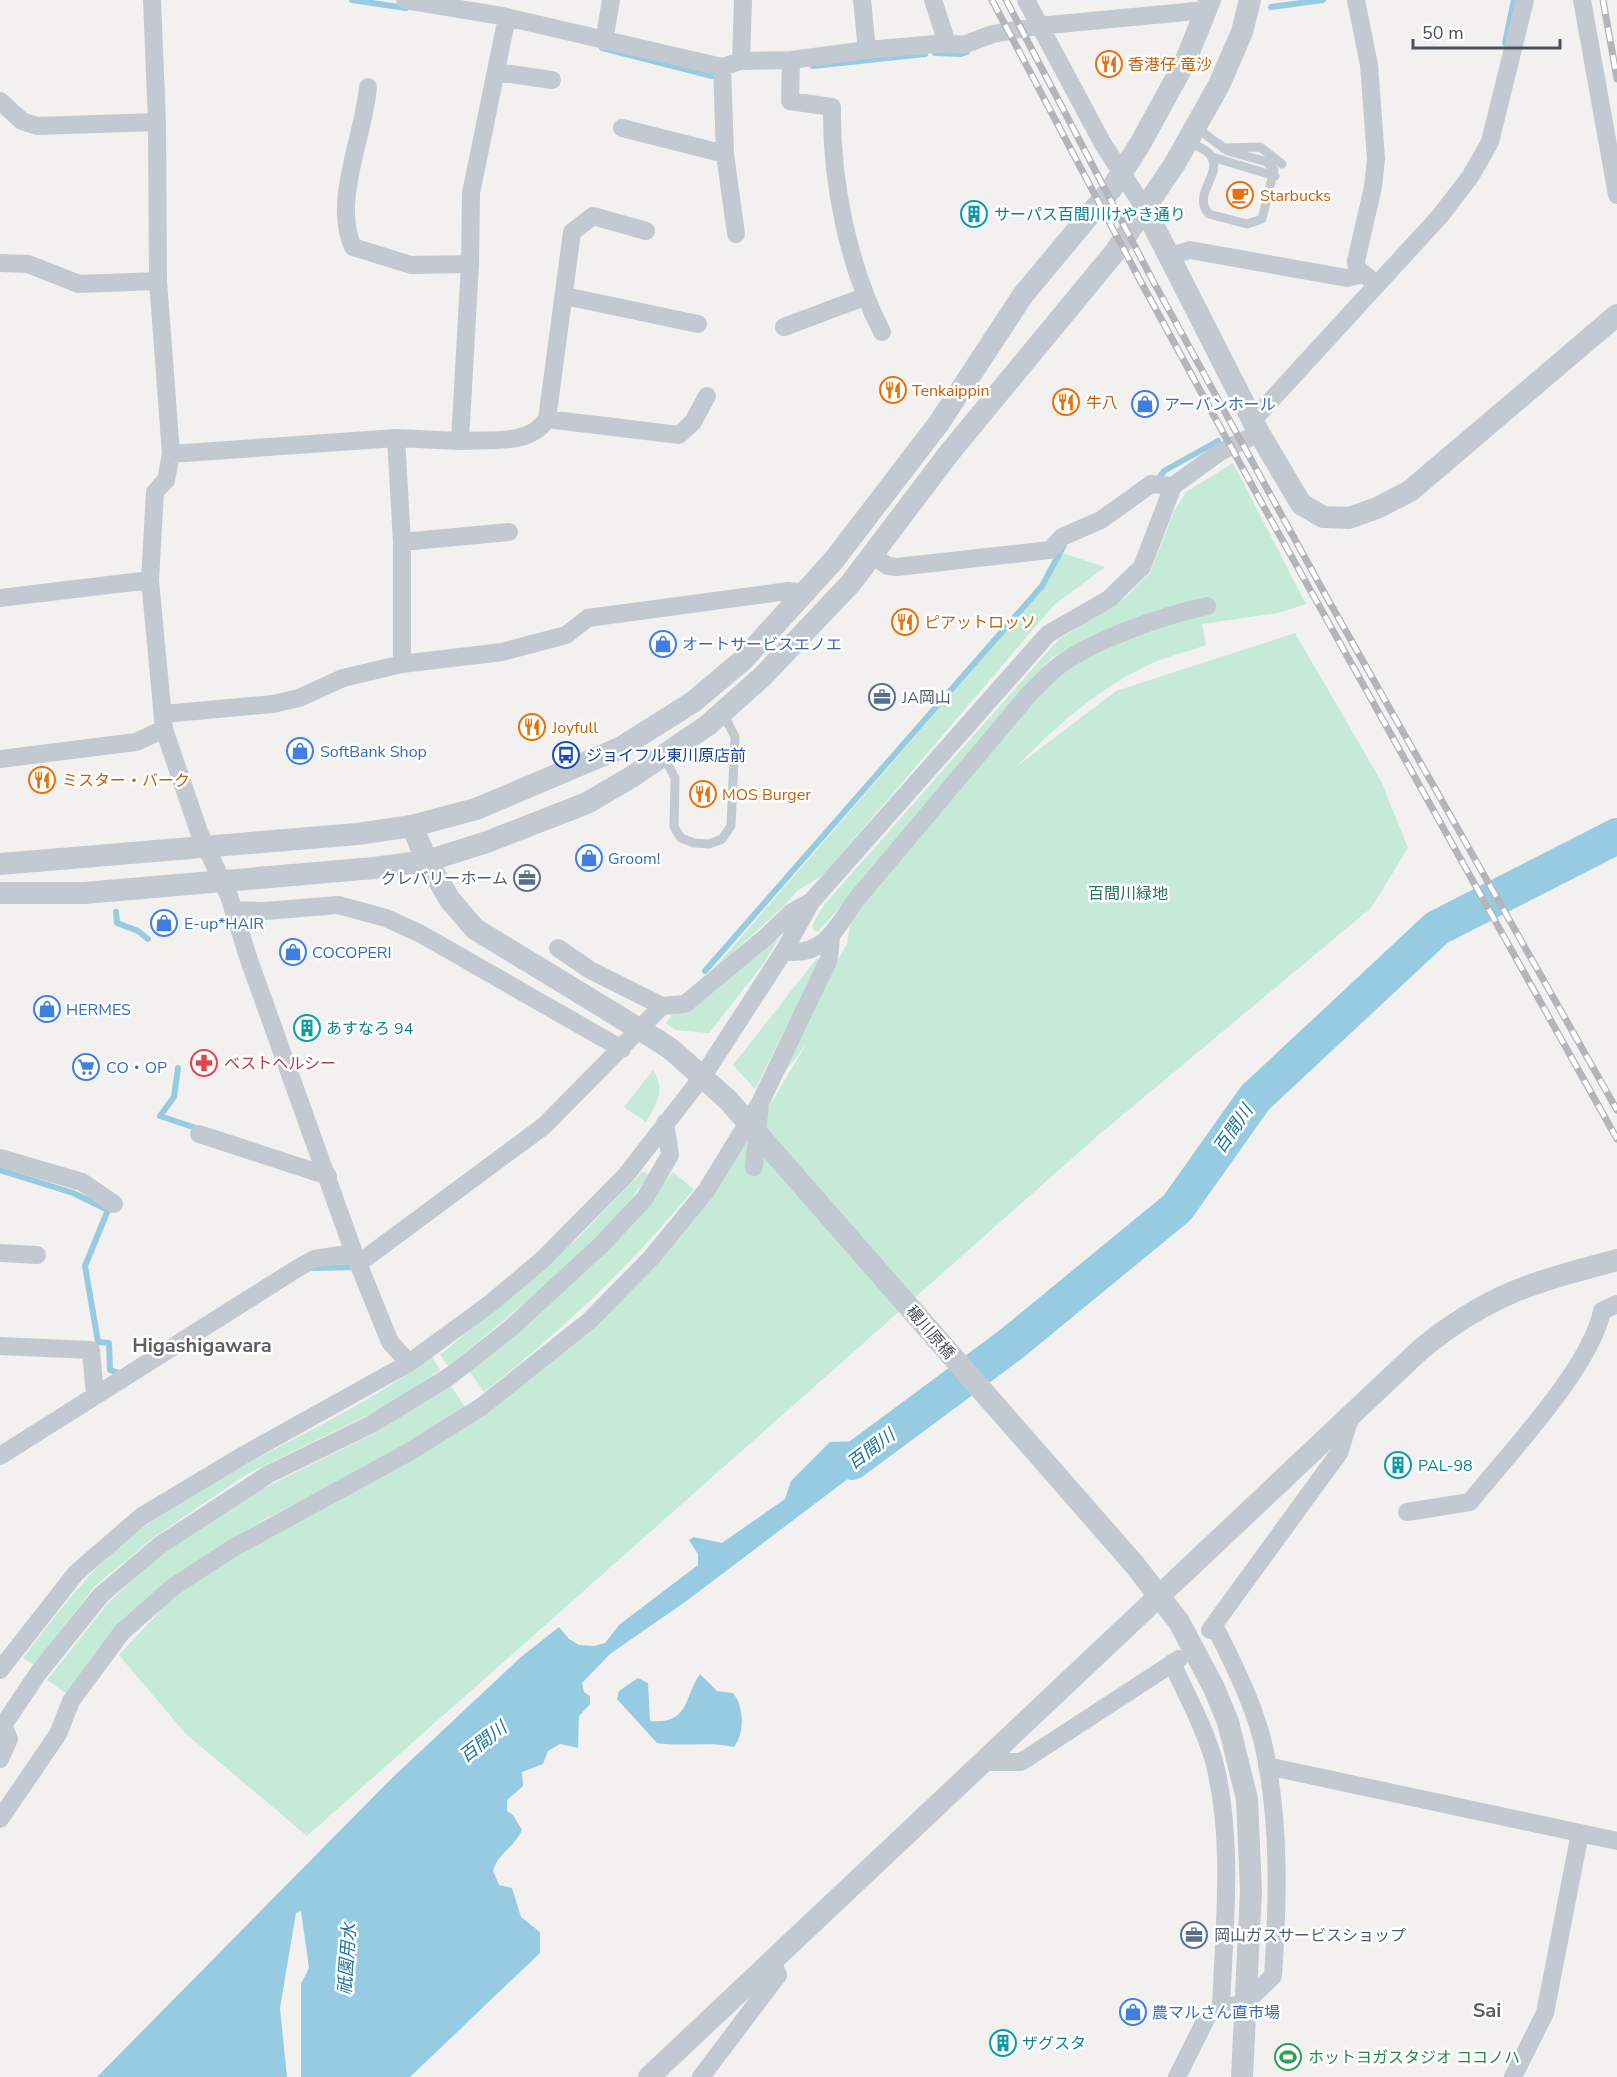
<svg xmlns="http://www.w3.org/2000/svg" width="1617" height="2077" font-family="'Nunito Sans','Noto Sans JP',sans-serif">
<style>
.green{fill:#c5ead7}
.water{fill:#97cbe2}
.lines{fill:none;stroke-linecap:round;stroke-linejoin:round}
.stream{stroke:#97cbe2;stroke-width:6}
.river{stroke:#97cbe2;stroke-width:36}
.service{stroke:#c3c9d0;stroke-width:9}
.minor{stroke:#c3c9d0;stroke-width:18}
.tertiary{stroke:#c3c9d0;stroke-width:22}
.rail-casing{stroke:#b3b5ba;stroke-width:7}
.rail{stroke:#fff;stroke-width:4.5;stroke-dasharray:14;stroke-linecap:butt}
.tertiary-bridge{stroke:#c3c9d0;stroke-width:22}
.labels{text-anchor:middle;stroke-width:5;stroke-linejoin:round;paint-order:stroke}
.food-label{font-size:16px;fill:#c56008;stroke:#fff;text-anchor:start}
.culture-label{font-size:16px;fill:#0d838f;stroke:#fff;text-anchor:start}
.shop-label{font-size:16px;fill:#366cbe;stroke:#fff;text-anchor:start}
.service-label{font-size:16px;fill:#4e5e75;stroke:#fff;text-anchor:start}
.transit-label{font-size:16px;fill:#164399;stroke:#fff;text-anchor:start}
.park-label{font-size:16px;fill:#237553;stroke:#fff}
.health-label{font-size:16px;fill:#be3a42;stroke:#fff;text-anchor:start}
.street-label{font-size:16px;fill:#4a525b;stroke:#fff}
.leisure-label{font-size:16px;fill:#27864d;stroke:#fff;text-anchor:start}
.water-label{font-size:18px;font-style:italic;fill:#1e759b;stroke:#fff}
.quarter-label{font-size:20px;font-weight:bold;fill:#5e6064;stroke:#fff}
</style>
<rect width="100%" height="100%" fill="#f2f1f0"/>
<path class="green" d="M1233 463 1306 604 1278 613 1202 624 1206 645C1190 651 1173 655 1157 661 1103 684 1057 725 1016 767L1116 691 1295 633 1381 781 1408 848 1371 908 1095 1138 307 1836 185 1733 119 1655 173 1597 601 1320 768 1108 807 1043 784 1073 781 1070 847 943 851 918 1034 698C1043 689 1051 679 1061 672 1098 643 1166 625 1211 611L1208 597C1154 611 1100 630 1051 658L843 904 818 931H814L813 924 823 906 1058 640 1126 597 1150 573 1174 511 1186 492Z
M1062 553 1105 567 1054 605 824 874 797 891 783 907 710 973 1035 598Z
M779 938 764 963 709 1033 675 1030 666 1023 673 1013H687L694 1008Z
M817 958 820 961 755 1089 733 1065Z
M653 1070C666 1091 657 1103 646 1122L624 1107Z
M643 1171 649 1175C595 1251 519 1307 448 1366L440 1355 576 1240Z
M673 1172 694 1189C632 1264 561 1332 484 1392L468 1369 651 1199Z
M432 1357 440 1370 393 1403 247 1474 153 1538 94 1587 35 1665 23 1658C60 1610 96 1560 146 1525 236 1460 343 1423 432 1357Z
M450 1385 466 1408 382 1459 265 1519 168 1581 67 1694 47 1680 108 1603 160 1555 252 1494 377 1432Z"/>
<path class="water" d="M889 1426 894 1444 685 1602 610 1654 582 1683 584 1692 590 1696V1704L579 1716 578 1748 560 1744 548 1751 543 1764 522 1772 523 1786 507 1800V1811L513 1815 522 1830C513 1849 498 1853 493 1871L499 1885 512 1888 521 1917 540 1932V1953L410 2077H301V1984L309 1968 301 1911 296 1913 280 2008 287 2077H97L391 1779 521 1657 559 1627 569 1639 579 1645 594 1646 605 1643 619 1625 698 1565V1554L689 1540 694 1537 722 1543 785 1499 791 1481 830 1442 865 1441Z
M700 1674 717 1691 733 1693C744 1706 745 1733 734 1747 709 1741 683 1747 657 1743L617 1699 619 1691 638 1678 648 1683 650 1721C690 1725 684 1696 700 1674Z"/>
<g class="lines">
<path class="stream" d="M352 0 406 8
M1271 7 1323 0
M1505 43 1514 0
M602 48 712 76
M935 53 961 54 967 52
M813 66 925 54
M1157 481 1164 471 1218 441
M116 912 117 923 138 931 148 939
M705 971 1042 586 1064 545
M178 1068 174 1097 160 1116 196 1128
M0 1170 73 1193 108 1210 85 1266 98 1342 109 1343 110 1370 119 1373
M313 1268 358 1267"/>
<path class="river" d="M852 1462 1010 1345 1177 1208 1255 1098 1437 928 1617 836"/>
<path class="service" d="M1187 141C1194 145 1207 149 1211 156 1223 175 1191 194 1209 214L1247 224 1262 219 1274 170 1267 162 1228 151 1195 127
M1223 148 1260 147 1282 164
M1212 157 1275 176
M664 757 675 778 674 827 681 838 694 843 709 844 722 839 731 826 735 737 723 713"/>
<path class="minor" d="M152 0 157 122 158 281 171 454 166 480 155 492 150 580 164 729 199 832 229 896 249 960 354 1253 390 1342 409 1363
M405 0 502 16 722 67 741 61 791 60 867 50 947 43 963 45 993 34 1038 26 1207 10
M862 0 867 50
M933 0 947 43
M1026 0 1103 144 1145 209
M1356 0 1369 65 1376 159 1373 187 1356 261 1357 268 1377 285
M1582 0 1617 195
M604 41 611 0
M791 60 790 101 832 107C831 181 848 266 882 332
M741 61 743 0
M722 67 725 154 736 234
M496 72 552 80
M368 87C364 136 332 201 353 247L411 265 470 264
M0 101 22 121 37 126 157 122
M622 128 725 154
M1168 257 1190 250 1347 278 1363 274
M0 263 28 264 79 284 158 281
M565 296 698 324
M784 327 864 297
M547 419 679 435 693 422 707 396
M1252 421 1440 216 1470 177 1490 142 1525 0
M396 438 402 542V664
M460 441C489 439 530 446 547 419L572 232 593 216 646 231
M171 454 396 438 460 441 470 264 471 193 507 17
M402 542 509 532
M873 556 888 566 897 567 1050 550 1062 537 1101 520 1151 484 1173 486
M0 598 150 580
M163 714 273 704 299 698 343 678 402 664 502 652 566 635 588 618 788 591 807 593
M0 759 136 742 164 729
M234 910 265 911 338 905 386 918 421 934 622 1049
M558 948 590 970 662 1006 685 1004 766 937 792 912 810 902
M784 951C822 958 836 929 855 901L1030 693C1039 684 1048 675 1057 667 1092 640 1165 615 1207 606
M199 1134 328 1176
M0 1158 82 1182 114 1204
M754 1167 760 1103 829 959 831 936
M0 1253 37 1255
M358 1261 363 1260 544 1126 662 1006
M0 1346 91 1350 95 1396
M0 1456 298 1268 314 1259 354 1253
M1407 1512 1470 1502C1508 1454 1590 1369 1602 1311L1617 1304
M1210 1630 1339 1453 1351 1415
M1172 1663C1187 1696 1206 1730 1215 1765 1234 1844 1224 1927 1221 2008
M0 1670 76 1573 142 1516 242 1456 409 1363 491 1303 542 1260 626 1175 703 1076 784 951 811 902 1048 634 1109 599 1142 567 1173 486 1220 452 1259 433
M0 1730 39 1672 101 1595 160 1545 269 1474 372 1424 450 1376 511 1328 601 1245 645 1198 670 1155 665 1123
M0 1759 9 1739 3 1725
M982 1762H1021L1179 1659
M1267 1766 1617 1841
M0 1819 58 1734 71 1701 122 1632 173 1587 233 1548 409 1452 481 1407 589 1321 651 1258 706 1191 760 1103
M701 2077 778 1975 771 1960
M1177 2077 1209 2013 1246 2002 1273 1976C1278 1901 1280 1827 1265 1752 1256 1708 1234 1665 1214 1625
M1513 2077 1545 2013 1580 1833"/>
<path class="tertiary" d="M1145 209 1259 433 1301 504 1323 517 1349 518 1377 508 1410 491 1617 315
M412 826 427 861 450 900 475 929 613 1013
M0 864 357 834 412 826 476 809 620 748 693 702 743 660 834 560 939 423 1023 295 1112 188 1140 144 1185 62 1210 0
M0 893H84L374 868 427 861 487 842 587 803 633 776 708 725 763 676 850 584 950 452 1115 252 1174 165 1219 85 1242 32 1250 0
M657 1040 672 1050 728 1100
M1134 1564 1179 1622 1214 1688 1228 1722 1247 1799 1251 1891 1242 2077
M649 2077 1420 1350C1488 1294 1534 1282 1617 1260"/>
<defs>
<path id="rail" d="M992 0 1142 284 1260 500 1617 1139
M1006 0 1153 281 1326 596 1617 1110
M1603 0 1617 79"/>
</defs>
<use href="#rail" class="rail-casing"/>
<use href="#rail" class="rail"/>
<path class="tertiary-bridge" d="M613 1013 657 1040
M728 1100 1134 1564"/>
</g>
<defs>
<symbol id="restaurant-ring" viewBox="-11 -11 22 22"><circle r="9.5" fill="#fff" stroke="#e8710a" stroke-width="1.5"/><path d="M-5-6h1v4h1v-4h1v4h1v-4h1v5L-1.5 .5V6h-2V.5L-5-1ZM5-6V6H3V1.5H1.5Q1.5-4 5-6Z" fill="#e8710a"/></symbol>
<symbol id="cafe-ring" viewBox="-11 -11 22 22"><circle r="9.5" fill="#fff" stroke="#e8710a" stroke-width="1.5"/><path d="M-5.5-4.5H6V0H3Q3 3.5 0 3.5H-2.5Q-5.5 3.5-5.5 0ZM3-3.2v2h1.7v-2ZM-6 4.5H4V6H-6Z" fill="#e8710a"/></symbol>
<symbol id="building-ring" viewBox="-11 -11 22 22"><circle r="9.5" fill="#fff" stroke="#0f9aa8" stroke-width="1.5"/><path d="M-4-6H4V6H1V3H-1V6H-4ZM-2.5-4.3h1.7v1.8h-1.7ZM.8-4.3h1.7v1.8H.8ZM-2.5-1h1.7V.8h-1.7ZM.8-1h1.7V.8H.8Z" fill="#0f9aa8"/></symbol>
<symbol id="shop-ring" viewBox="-11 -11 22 22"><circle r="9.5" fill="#fff" stroke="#3f7fe0" stroke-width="1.5"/><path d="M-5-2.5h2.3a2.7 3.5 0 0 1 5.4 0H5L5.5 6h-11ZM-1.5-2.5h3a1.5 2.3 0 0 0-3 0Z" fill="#3f7fe0"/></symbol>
<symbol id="office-ring" viewBox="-11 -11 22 22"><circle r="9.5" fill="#fff" stroke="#5c6f8a" stroke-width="1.5"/><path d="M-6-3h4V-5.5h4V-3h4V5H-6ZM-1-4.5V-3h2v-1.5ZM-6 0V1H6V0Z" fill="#5c6f8a"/></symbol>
<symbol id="bus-ring" viewBox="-11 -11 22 22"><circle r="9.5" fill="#fff" stroke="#1a4fb4" stroke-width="1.5"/><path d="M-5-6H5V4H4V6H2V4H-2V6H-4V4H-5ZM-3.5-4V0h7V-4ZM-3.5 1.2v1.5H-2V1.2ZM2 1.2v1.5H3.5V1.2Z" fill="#1a4fb4"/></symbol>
<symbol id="pharmacy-ring" viewBox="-11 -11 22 22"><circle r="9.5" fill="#fff" stroke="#e0444e" stroke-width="1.5"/><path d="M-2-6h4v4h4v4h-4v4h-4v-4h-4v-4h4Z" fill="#e0444e"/></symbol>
<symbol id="supermarket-ring" viewBox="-11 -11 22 22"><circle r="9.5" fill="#fff" stroke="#3f7fe0" stroke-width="1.5"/><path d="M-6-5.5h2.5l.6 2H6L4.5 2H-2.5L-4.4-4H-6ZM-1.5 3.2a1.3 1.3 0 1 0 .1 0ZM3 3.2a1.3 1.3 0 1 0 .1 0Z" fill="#3f7fe0"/></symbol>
<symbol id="stadium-ring" viewBox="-11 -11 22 22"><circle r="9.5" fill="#fff" stroke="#2e9e5b" stroke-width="1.5"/><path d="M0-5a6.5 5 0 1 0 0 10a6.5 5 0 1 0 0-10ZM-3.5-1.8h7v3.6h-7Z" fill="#2e9e5b"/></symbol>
</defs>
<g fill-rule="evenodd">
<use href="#restaurant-ring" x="1094" y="49" width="30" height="30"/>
<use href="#cafe-ring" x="1225" y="180" width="30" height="30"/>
<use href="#building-ring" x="959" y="199" width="30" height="30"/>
<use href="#restaurant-ring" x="878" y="375" width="30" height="30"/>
<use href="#restaurant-ring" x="1051" y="387" width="30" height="30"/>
<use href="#shop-ring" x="1130" y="389" width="30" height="30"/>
<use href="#restaurant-ring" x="890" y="607" width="30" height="30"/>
<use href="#shop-ring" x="648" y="629" width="30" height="30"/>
<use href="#office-ring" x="867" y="682" width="30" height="30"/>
<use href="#restaurant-ring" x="517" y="712" width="30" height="30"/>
<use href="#shop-ring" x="285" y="736" width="30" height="30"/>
<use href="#bus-ring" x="551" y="740" width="30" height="30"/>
<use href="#restaurant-ring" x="27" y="765" width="30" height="30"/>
<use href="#restaurant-ring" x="688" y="779" width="30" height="30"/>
<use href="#shop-ring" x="574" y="843" width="30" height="30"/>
<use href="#office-ring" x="512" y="863" width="30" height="30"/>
<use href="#shop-ring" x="149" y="908" width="30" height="30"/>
<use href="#shop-ring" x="278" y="937" width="30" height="30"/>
<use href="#shop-ring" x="32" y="994" width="30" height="30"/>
<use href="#building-ring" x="292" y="1013" width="30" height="30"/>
<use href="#pharmacy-ring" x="189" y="1048" width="30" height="30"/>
<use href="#supermarket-ring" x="71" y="1052" width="30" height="30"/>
<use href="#building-ring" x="1383" y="1450" width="30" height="30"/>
<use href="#office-ring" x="1179" y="1920" width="30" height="30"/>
<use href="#shop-ring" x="1118" y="1997" width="30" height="30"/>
<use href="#building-ring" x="988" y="2028" width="30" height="30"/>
<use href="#stadium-ring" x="1273" y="2042" width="30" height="30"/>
</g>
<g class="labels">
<g class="food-label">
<text x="1128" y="70">香港仔 竜沙</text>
<text x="1260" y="201">Starbucks</text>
<text x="912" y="396">Tenkaippin</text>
<text x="1086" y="408">牛八</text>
<text x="924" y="628">ピアットロッソ</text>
<text x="552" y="733">Joyfull</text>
<text x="62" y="786">ミスター・バーク</text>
<text x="722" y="800">MOS Burger</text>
</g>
<g class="culture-label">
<text x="994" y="220">サーパス百間川けやき通り</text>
<text x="326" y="1034">あすなろ 94</text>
<text x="1418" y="1471">PAL-98</text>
<text x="1022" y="2049">ザグスタ</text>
</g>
<g class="shop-label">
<text x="1164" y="410">アーバンホール</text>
<text x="682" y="650">オートサービスエノエ</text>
<text x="320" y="757">SoftBank Shop</text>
<text x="608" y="864">Groom!</text>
<text x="184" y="929">E-up*HAIR</text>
<text x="312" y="958">COCOPERI</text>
<text x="66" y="1015">HERMES</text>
<text x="106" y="1073">CO・OP</text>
<text x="1152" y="2018">農マルさん直市場</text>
</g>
<g class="service-label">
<text x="902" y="703">JA岡山</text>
<text x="508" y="884" text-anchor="end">クレバリーホーム</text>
<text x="1214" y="1941">岡山ガスサービスショップ</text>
</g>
<g class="transit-label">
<text x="586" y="761">ジョイフル東川原店前</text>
</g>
<g class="park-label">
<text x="1128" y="899">百間川緑地</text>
</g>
<g class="health-label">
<text x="224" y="1069">ベストヘルシー</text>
</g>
<g class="street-label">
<text transform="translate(931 1332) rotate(49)" y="6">穝川原橋</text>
</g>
<g class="leisure-label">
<text x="1308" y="2063">ホットヨガスタジオ ココノハ</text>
</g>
<g class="water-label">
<text transform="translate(1233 1129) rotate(-55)" y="6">百間川</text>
<text transform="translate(871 1449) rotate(-37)" y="6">百間川</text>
<text transform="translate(483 1742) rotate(-38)" y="6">百間川</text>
<text transform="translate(347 1959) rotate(-86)" y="6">祇園用水</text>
</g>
<g class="quarter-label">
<text x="202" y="1352">Higashigawara</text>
<text x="1487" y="2017">Sai</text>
</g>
</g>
<path d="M1413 39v9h147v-9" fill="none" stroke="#4a525b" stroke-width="3"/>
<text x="1422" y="39" font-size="18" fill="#4a525b" stroke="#ffffff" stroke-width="4.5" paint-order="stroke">50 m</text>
</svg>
